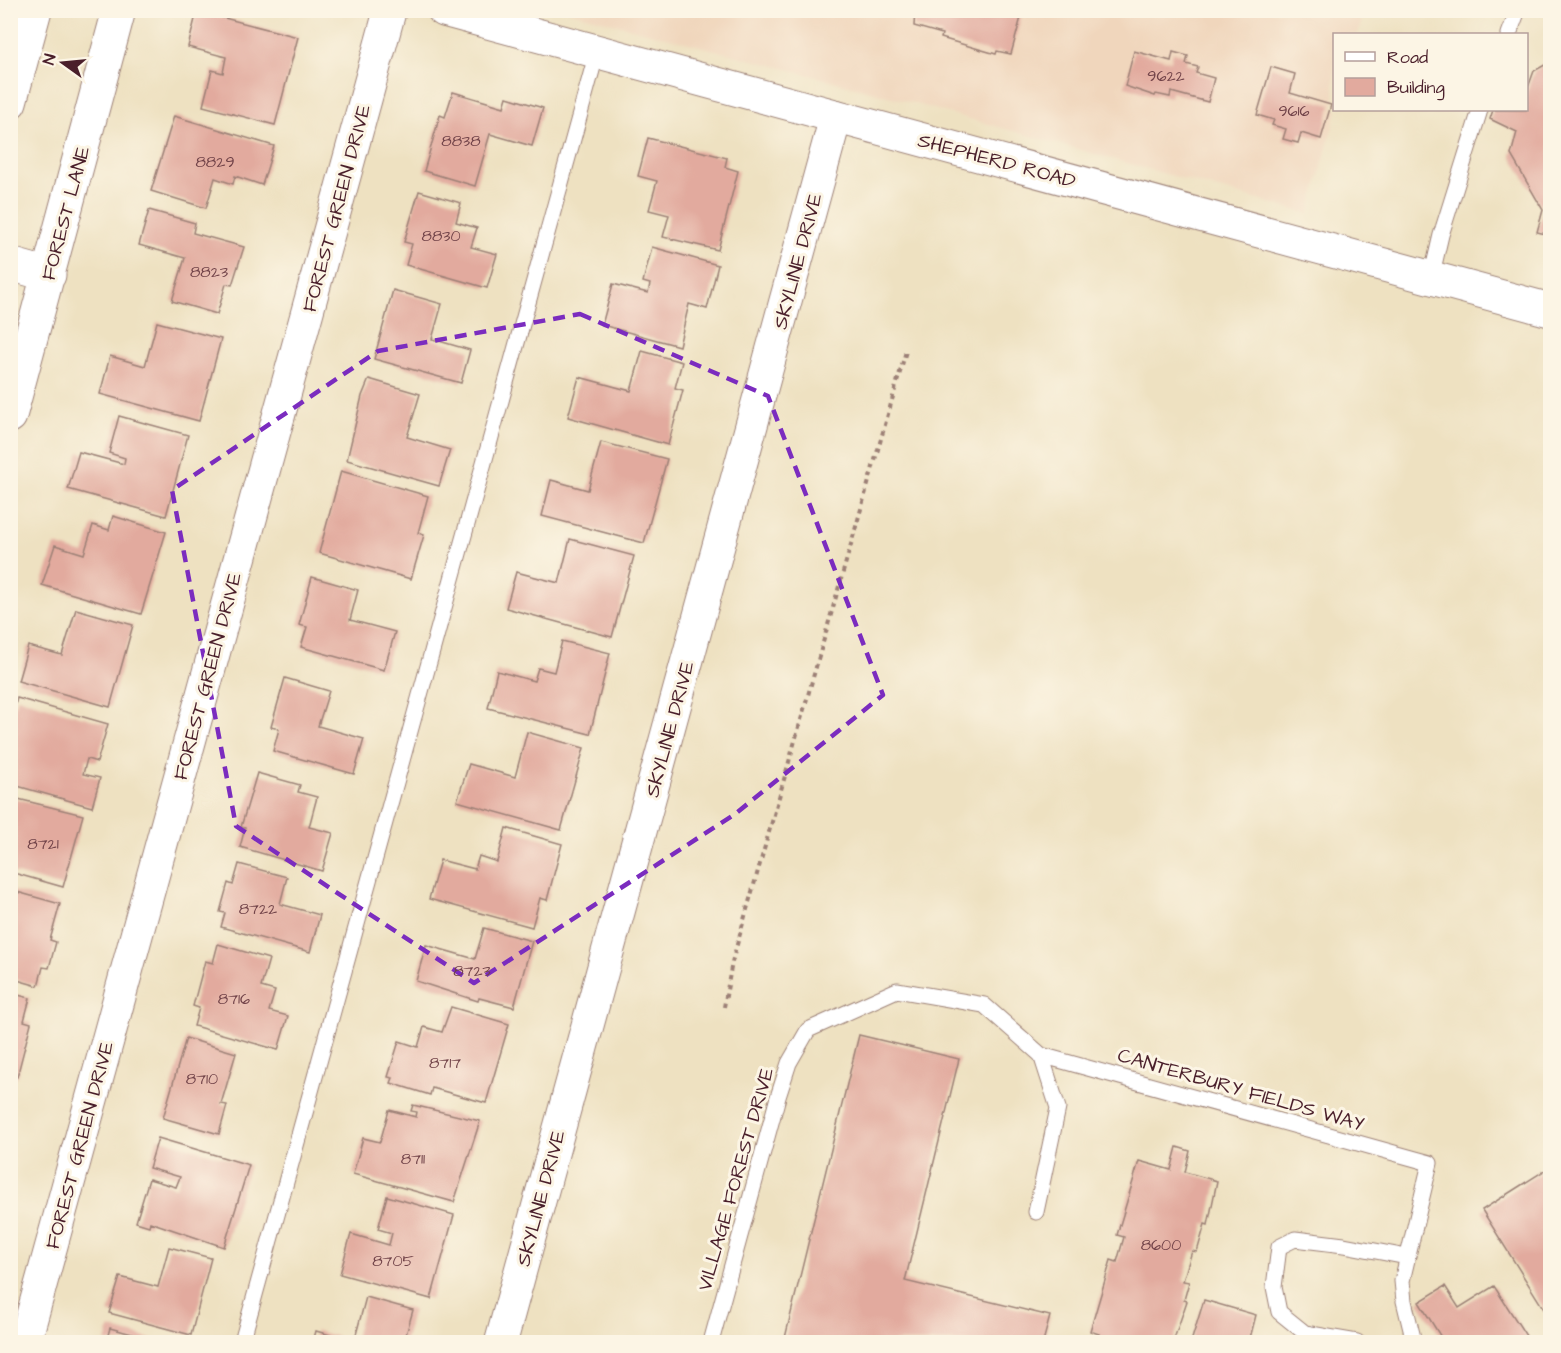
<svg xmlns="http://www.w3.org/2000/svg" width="1561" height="1353" font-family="'Architects Daughter',sans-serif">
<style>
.built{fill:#f0d6bc}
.building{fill:#e2aa9e}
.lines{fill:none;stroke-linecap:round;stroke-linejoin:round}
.lane-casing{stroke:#9c8076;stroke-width:17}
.street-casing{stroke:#9c8076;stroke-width:34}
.secondary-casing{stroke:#9c8076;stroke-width:35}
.path{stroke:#9c8076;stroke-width:4;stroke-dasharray:4.5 4.5;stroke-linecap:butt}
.lane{stroke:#fff;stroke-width:15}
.street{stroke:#fff;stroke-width:32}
.secondary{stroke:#fff;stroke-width:33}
.marked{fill:none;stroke:#7b2cbf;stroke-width:4.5;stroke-dasharray:12 8;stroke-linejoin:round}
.labels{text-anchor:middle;stroke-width:6;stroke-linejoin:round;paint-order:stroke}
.number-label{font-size:16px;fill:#704248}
.street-label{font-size:20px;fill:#4a1f2b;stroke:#fcf5e5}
</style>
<rect width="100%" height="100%" fill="#fcf5e5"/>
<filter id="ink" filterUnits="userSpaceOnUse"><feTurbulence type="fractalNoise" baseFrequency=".0167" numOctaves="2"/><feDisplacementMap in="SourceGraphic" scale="12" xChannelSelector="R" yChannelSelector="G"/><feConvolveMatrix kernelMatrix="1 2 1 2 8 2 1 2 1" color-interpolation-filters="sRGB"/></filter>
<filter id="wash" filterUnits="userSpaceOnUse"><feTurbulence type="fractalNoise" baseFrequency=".008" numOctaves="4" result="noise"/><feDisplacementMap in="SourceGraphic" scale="24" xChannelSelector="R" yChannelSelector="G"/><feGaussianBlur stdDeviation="1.35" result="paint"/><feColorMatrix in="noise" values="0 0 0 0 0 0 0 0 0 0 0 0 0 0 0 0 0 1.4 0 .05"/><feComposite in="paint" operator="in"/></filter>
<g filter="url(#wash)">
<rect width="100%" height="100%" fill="#eee1c1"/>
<path class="built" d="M567 11H1364L1358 34H1334V110H1337L1309 214 859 88Z"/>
<g id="blocks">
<path class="building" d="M915 10H1023L1011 54 997 51 996 54 941 38 942 34 914 26Z
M197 11 298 37 275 125 203 106 212 70 223 73 226 57 188 47Z
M1134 51 1171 61 1173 52 1188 56 1186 64 1198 67 1196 73 1214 78 1208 102 1171 92 1170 97 1156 94 1155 96 1125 86Z
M1550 62V235L1537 232 1543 210 1511 155 1517 132 1490 119 1493 110H1526V93L1534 71Z
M1271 67 1295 74 1290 93 1331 105 1321 139 1301 133 1298 143 1283 139 1286 129 1272 125 1274 120 1257 115Z
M453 92 504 107 507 97 543 108 532 146 490 134 475 186 424 171 440 115 445 117Z
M174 116 274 146 262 185 235 176 233 184 215 178 206 208 151 191Z
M648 138 727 158 725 167 738 171 718 250 663 237 669 215 649 210 657 181 638 176Z
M419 191 461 203 456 222 477 228 471 247 497 254 487 288 406 265 412 244 404 242Z
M149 210 195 223 193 233 244 247 232 285 226 284 217 314 172 301 185 258 139 245Z
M652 247 718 265 707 309 689 304 679 346 602 325 613 284 648 293 650 284 643 282Z
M393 290 442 304 432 339 470 350 461 383 374 359Z
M157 322 221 339 199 421 100 394 110 356 145 366Z
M642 351 682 362 675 388 683 390 668 445 568 417 579 377 631 391Z
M369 379 420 394 407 437 450 450 439 486 347 460 362 396Z
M119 416 188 435 166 516 68 489 79 452 124 464 125 458 109 453Z
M601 442 667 459 644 543 542 516 551 480 588 490Z
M341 471 428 496 418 533 424 535 411 579 319 553Z
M113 516 166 532 141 614 42 585 55 545 84 554 93 525 109 530Z
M570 539 634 556 612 637 506 608 516 572 559 583Z
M312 577 358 590 350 620 395 632 384 670 301 647 307 627 299 625Z
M76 609 133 625 110 707 18 681 28 646 62 655Z
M562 641 610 653 590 734 488 708 497 671 534 681 538 668 554 672Z
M285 678 329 691 318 726 364 739 354 774 273 751 279 729 271 727Z
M17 698 108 724 97 762 87 759 83 774 100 778 92 807 10 784V723Z
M527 732 584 748 561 830 457 801 469 764 515 777Z
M257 773 300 785 298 792 317 797 309 827 333 833 322 871 240 847 245 828 241 827Z
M10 797 83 815 63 887 10 872Z
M506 828 562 844 547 900 540 898 532 927 429 899 440 860 475 869 479 856 497 862Z
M239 864 287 877 280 904 320 915 310 952 221 927 225 913 220 912 228 883 233 885Z
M10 890 60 904 50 940 56 942 49 968 43 967 38 986 10 978Z
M484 928 532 941 514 1007 479 998 478 1001 416 981 426 945 475 959Z
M218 944 269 959 261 987 275 991 269 1011 288 1016 278 1050 194 1026 199 1008 193 1006 205 961 213 963Z
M10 993 30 998 24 1021 31 1023 17 1077 10 1076Z
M451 1007 509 1024 486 1103 432 1088 430 1095 391 1083 393 1078 388 1077 399 1041 418 1047 424 1027 442 1032Z
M859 1035 959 1059 905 1281 1050 1316 1043 1342H784Z
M186 1038 236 1053 221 1104 227 1105 219 1134 163 1118Z
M413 1105 480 1121 454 1202 353 1174 363 1138 380 1142 389 1110 416 1117 417 1112 411 1111Z
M158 1138 249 1165 224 1247 150 1222 149 1226 136 1222 149 1179 176 1187 180 1177 149 1168Z
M1177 1147 1190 1151 1185 1172 1217 1181 1208 1225 1205 1224 1197 1252 1192 1251 1183 1281 1189 1282 1184 1300 1187 1301 1173 1342H1097L1099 1334 1090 1331 1111 1260 1117 1262 1124 1237 1117 1235 1139 1161 1171 1170Z
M1550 1167V1319L1482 1210Z
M387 1196 454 1215 431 1299 340 1274 351 1234 389 1245 392 1233 378 1229Z
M169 1247 211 1258 191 1335 109 1313 120 1277 158 1287Z
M1445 1286 1459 1308 1494 1286 1530 1342H1444L1419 1302Z
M366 1297 413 1310 404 1342H313L316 1331 354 1342Z
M1204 1300 1256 1315 1249 1342H1191Z
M110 1328 157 1341 156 1342H106Z"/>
</g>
</g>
<g filter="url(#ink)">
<use href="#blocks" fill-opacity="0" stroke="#9c8076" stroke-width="1.5"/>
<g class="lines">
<defs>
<path id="lane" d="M1509 34 1518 10
M1431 278 1441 235 1480 110
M1041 1055 1430 1163 1402 1281 1404 1301 1414 1342
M242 1342 597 52
M711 1342 778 1097 789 1063 808 1030 897 990 984 1005 1041 1055 1058 1108 1036 1212
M1357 1342 1305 1333 1279 1312 1274 1287 1279 1247 1295 1239 1344 1245 1407 1257"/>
<path id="street" d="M25 1342 390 10
M501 1342 836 116"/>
<path id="secondary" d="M444 10 1550 310
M10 102 35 10
M10 264 49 275
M10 416 119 10"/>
</defs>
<use href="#lane" class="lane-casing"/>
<use href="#street" class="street-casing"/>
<use href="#secondary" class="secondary-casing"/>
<path class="path" d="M724 1007 732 962 906 351"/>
<use href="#lane" class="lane"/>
<use href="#street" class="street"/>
<use href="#secondary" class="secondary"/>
</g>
</g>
<path class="marked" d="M580 314 768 396 883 695 735 814 474 983 236 826 172 490 378 351Z"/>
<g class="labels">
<g class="number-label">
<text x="1166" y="81">9622</text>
<text x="1294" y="116">9616</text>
<text x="461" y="146">8838</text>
<text x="215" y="167">8829</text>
<text x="441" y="241">8830</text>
<text x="209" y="277">8823</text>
<text x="43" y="849">8721</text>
<text x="258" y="914">8722</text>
<text x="472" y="976">8723</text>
<text x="234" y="1004">8716</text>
<text x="445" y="1068">8717</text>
<text x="202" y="1084">8710</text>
<text x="413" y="1164">8711</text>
<text x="1161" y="1250">8600</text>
<text x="393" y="1266">8705</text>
</g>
<g class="street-label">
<text transform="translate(997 160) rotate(15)" y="7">SHEPHERD ROAD</text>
<text transform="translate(336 208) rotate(-75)" y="7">FOREST GREEN DRIVE</text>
<text transform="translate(65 213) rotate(-75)" y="7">FOREST LANE</text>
<text transform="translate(797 261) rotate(-75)" y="7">SKYLINE DRIVE</text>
<text transform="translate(207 676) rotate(-75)" y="7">FOREST GREEN DRIVE</text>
<text transform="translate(669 729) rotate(-75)" y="7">SKYLINE DRIVE</text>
<text transform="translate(1241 1089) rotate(16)" y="7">CANTERBURY FIELDS WAY</text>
<text transform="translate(79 1145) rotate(-75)" y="7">FOREST GREEN DRIVE</text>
<text transform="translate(735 1179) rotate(-74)" y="7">VILLAGE FOREST DRIVE</text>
<text transform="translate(540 1198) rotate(-75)" y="7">SKYLINE DRIVE</text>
</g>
</g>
<rect width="1561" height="1353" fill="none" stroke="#fcf5e5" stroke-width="36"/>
<rect x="1333" y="33" width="195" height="78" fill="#fcf5e5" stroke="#b59f9b" stroke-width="1.5"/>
<rect x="1345" y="52" width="30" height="9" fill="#ffffff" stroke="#b59f9b" stroke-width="1.5"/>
<text x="1387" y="63" font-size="18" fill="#4a1f2b">Road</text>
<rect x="1345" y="78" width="30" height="18" fill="#e2aa9e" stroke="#b59f9b" stroke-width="1.5"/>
<text x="1387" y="93" font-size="18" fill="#4a1f2b">Building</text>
<g transform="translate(63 63) rotate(285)" stroke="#fcf5e5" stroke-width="4.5" paint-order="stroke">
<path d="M0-4.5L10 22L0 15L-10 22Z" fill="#4a1f2b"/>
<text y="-9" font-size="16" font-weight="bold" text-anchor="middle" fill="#4a1f2b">N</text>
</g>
</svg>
